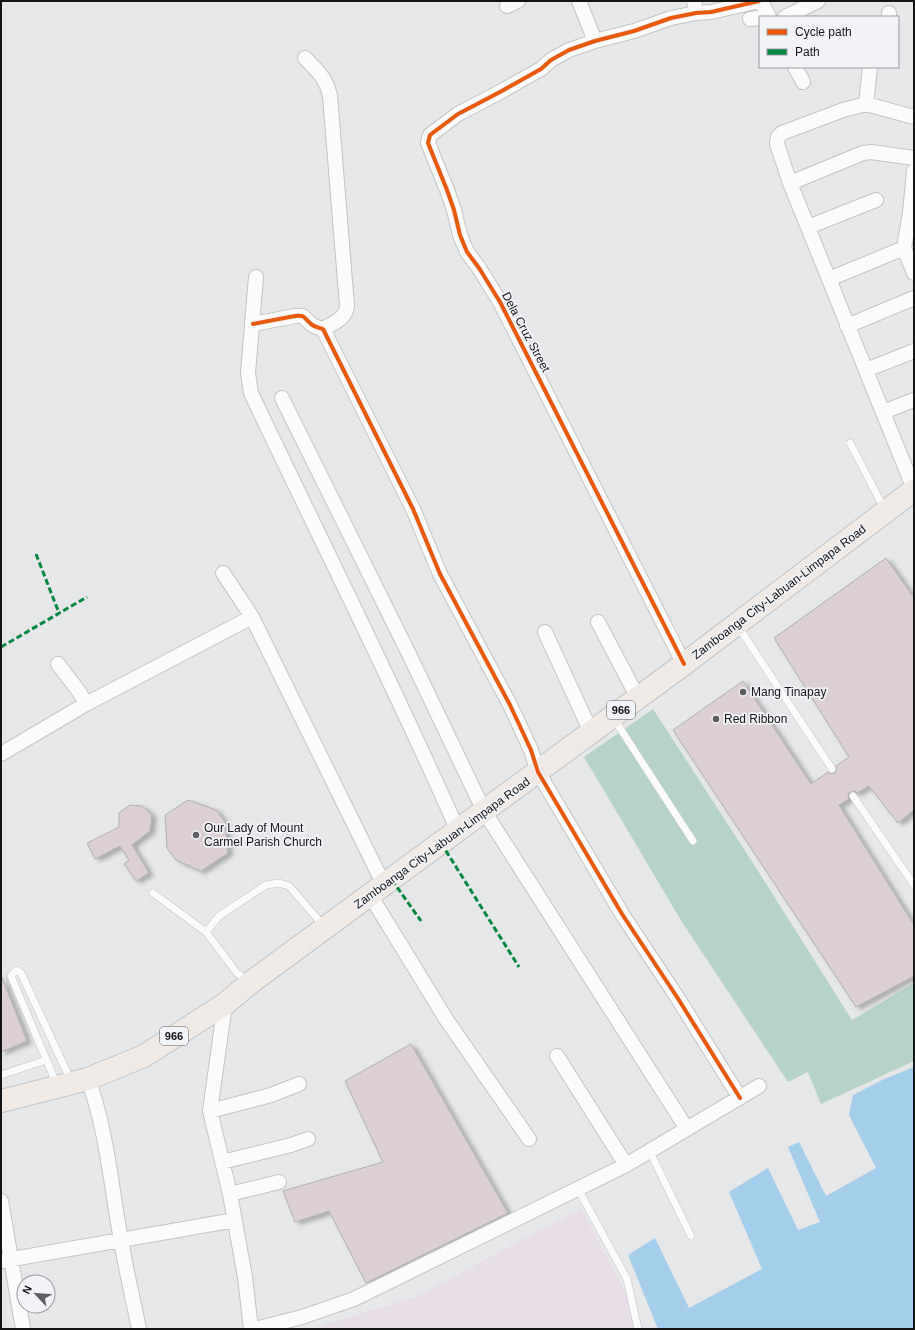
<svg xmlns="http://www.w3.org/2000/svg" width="915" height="1330" font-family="Helvetica,sans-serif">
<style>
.industrial{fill:#e7dde7}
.green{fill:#b6d3c7}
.water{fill:#a4ceeb}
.building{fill:#dcd0d5;stroke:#b0b0b1;filter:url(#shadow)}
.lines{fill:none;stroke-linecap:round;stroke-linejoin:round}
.lane-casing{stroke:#c2c4c5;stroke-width:8}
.street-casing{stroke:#c2c4c5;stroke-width:16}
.primary-casing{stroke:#c2c3c4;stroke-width:24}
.lane{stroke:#fbfbfc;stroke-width:7}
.street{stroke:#fbfbfc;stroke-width:14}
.primary{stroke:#f0eae6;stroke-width:22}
.quiet{stroke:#00873e;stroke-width:3;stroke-dasharray:6 3;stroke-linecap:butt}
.cycleway-casing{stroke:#f1f3f7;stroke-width:6}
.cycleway{stroke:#e8590c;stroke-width:4}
.poi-dot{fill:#5d5e60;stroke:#f1f3f7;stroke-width:1.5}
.labels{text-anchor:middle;stroke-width:3.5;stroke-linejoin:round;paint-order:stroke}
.shield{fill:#f1f3f7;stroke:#56585a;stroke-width:1}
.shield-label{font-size:11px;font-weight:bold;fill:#141516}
.street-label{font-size:12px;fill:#141516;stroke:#f1f3f7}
.poi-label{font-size:12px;fill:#141516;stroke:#f1f3f7;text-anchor:start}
</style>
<defs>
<filter id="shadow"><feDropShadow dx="4.5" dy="2.5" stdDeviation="2" flood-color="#0004"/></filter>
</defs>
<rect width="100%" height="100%" fill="#e5e7e9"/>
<path class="industrial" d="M581 1208 645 1329H312L418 1296Z"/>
<path class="green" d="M653 709 753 863 852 1020 914 983V1061L821 1104 808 1072 788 1082 682 922 584 757Z"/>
<path class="water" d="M914 1067V1329H658L628 1255 655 1238 689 1308 762 1269 729 1192 768 1168 798 1230 820 1222 788 1147 799 1142 826 1196 876 1168 849 1115 853 1095 882 1080Z"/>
<path class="building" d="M886 558 914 598V810L898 823 869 786 857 793 855 791 851 792 848 794 849 799 839 805 914 925V976L856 1007 673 730 743 681 811 784 828 772 832 774 835 773 837 769 836 766 849 757 774 638Z
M188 800 216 810 225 822 228 853 201 871 176 860 167 848 165 815Z
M130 805 142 806 152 815 150 831 132 845 149 873 136 881 124 864 129 860 120 846 95 859 87 843 119 827V813Z
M1 975 27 1041 1 1052Z
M411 1044 508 1213 366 1283 329 1211 295 1222 283 1191 383 1162 345 1081Z"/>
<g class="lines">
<defs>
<path id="lane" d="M850 443 885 510
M738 626 832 769
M614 719 693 841
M853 796 914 885
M153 893 206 932
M248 981 237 973 206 932 219 916 266 885 279 883 289 886 323 925
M1 1075 46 1060
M57 1085 11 976 16 970 21 973 71 1081
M650 1152 691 1236
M578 1189 627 1279 638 1329"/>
<path id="street" d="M579 1 595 41
M694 1 696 13
M761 1 769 17
M507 6 518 1
M785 17 818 1
M889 17V13
M750 19 760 18
M305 58C317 71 326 77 330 96L347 306C346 319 333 323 323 329
M795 67 803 82
M866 104 870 67
M914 117 866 104 843 110 782 133 778 137 777 144 790 183 914 489
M914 171 910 213 904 248 914 273
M790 183 863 153 871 152 914 158
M808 227 876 200
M256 277 248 373 251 393C320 539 393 683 458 831
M829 279 904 248
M253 324 295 316C306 315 303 317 310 323 313 327 318 327 323 329L413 509 440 574 510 705 531 750 538 772 622 914 677 997 740 1098
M847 326 914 298
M866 370 914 351
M282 398 407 650 484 811 687 1129
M883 412 914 400
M223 573 252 617 384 885
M598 622 638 698
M545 632 591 732
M58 664 80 693 86 704
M684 664 500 302 479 268 467 252 460 235 454 210 447 190 428 143 430 135 458 114 500 92 541 69 551 60 569 50 595 41 634 31 671 18 696 13 711 12 759 1
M1 754 86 704 252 617
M370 895 446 1019 529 1139
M225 1004 210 1111 230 1194 245 1277 251 1329
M557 1056 626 1165
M88 1079C107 1131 111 1186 121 1240 126 1270 133 1299 139 1329
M210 1111 271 1095 299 1084
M222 1162 291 1145 308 1139
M230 1194 279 1182
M1 1201 23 1329
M1 1261 235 1220
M255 1329 302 1317 354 1299 626 1165 759 1086"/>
<path id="primary" d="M1 1101 88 1079 144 1056 225 1004 250 983 684 664 914 490"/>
</defs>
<use href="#lane" class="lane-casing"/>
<use href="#street" class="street-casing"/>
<use href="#primary" class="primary-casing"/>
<use href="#lane" class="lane"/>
<use href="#street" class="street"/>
<use href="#primary" class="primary"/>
<path class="quiet" d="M36 554 59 613
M1 647 87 597
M441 843 519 967
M392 880 421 921"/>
<defs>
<path id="cycleway" d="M253 324 295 316C306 315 303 317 310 323 313 327 318 327 323 329L413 509 440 574 510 705 531 750 538 772 622 914 677 997 740 1098
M684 664 500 302 479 268 467 252 460 235 454 210 447 190 428 143 430 135 458 114 500 92 541 69 551 60 569 50 595 41 634 31 671 18 696 13 711 12 759 1"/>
</defs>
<use href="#cycleway" class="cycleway-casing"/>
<use href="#cycleway" class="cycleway"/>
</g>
<g class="poi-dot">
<circle cx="743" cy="692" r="4"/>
<circle cx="716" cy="719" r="4"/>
<circle cx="196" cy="835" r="4"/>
</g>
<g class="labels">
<g class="shield">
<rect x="607" y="701" width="28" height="18" rx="3"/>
<rect x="160" y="1027" width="28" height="18" rx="3"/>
</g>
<g class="shield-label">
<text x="621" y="714">966</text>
<text x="174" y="1040">966</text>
</g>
<g class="street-label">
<text transform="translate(526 332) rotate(62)" y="4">Dela Cruz Street</text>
<text transform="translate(779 592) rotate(-37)" y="4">Zamboanga City-Labuan-Limpapa Road</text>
<text transform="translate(442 843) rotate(-36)" y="4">Zamboanga City-Labuan-Limpapa Road</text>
</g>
<g class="poi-label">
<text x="751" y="696">Mang Tinapay</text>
<text x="724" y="723">Red Ribbon</text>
<text x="204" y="832">Our Lady of Mount<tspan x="204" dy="14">Carmel Parish Church</tspan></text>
</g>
</g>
<rect width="915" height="1330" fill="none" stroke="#141516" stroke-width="4"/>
<rect x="759" y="16" width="140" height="52" fill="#f1f3f7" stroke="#999a9d"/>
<rect x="767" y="29" width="20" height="6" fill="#e8590c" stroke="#999a9d"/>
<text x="795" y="36" font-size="12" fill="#141516">Cycle path</text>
<rect x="767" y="49" width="20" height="6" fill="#00873e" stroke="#999a9d"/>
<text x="795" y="56" font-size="12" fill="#141516">Path</text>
<g transform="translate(36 1294) rotate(296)"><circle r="19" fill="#f1f3f7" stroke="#999a9d"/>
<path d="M0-3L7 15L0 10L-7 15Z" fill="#5d5e60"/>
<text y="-6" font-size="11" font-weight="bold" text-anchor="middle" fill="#141516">N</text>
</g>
</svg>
